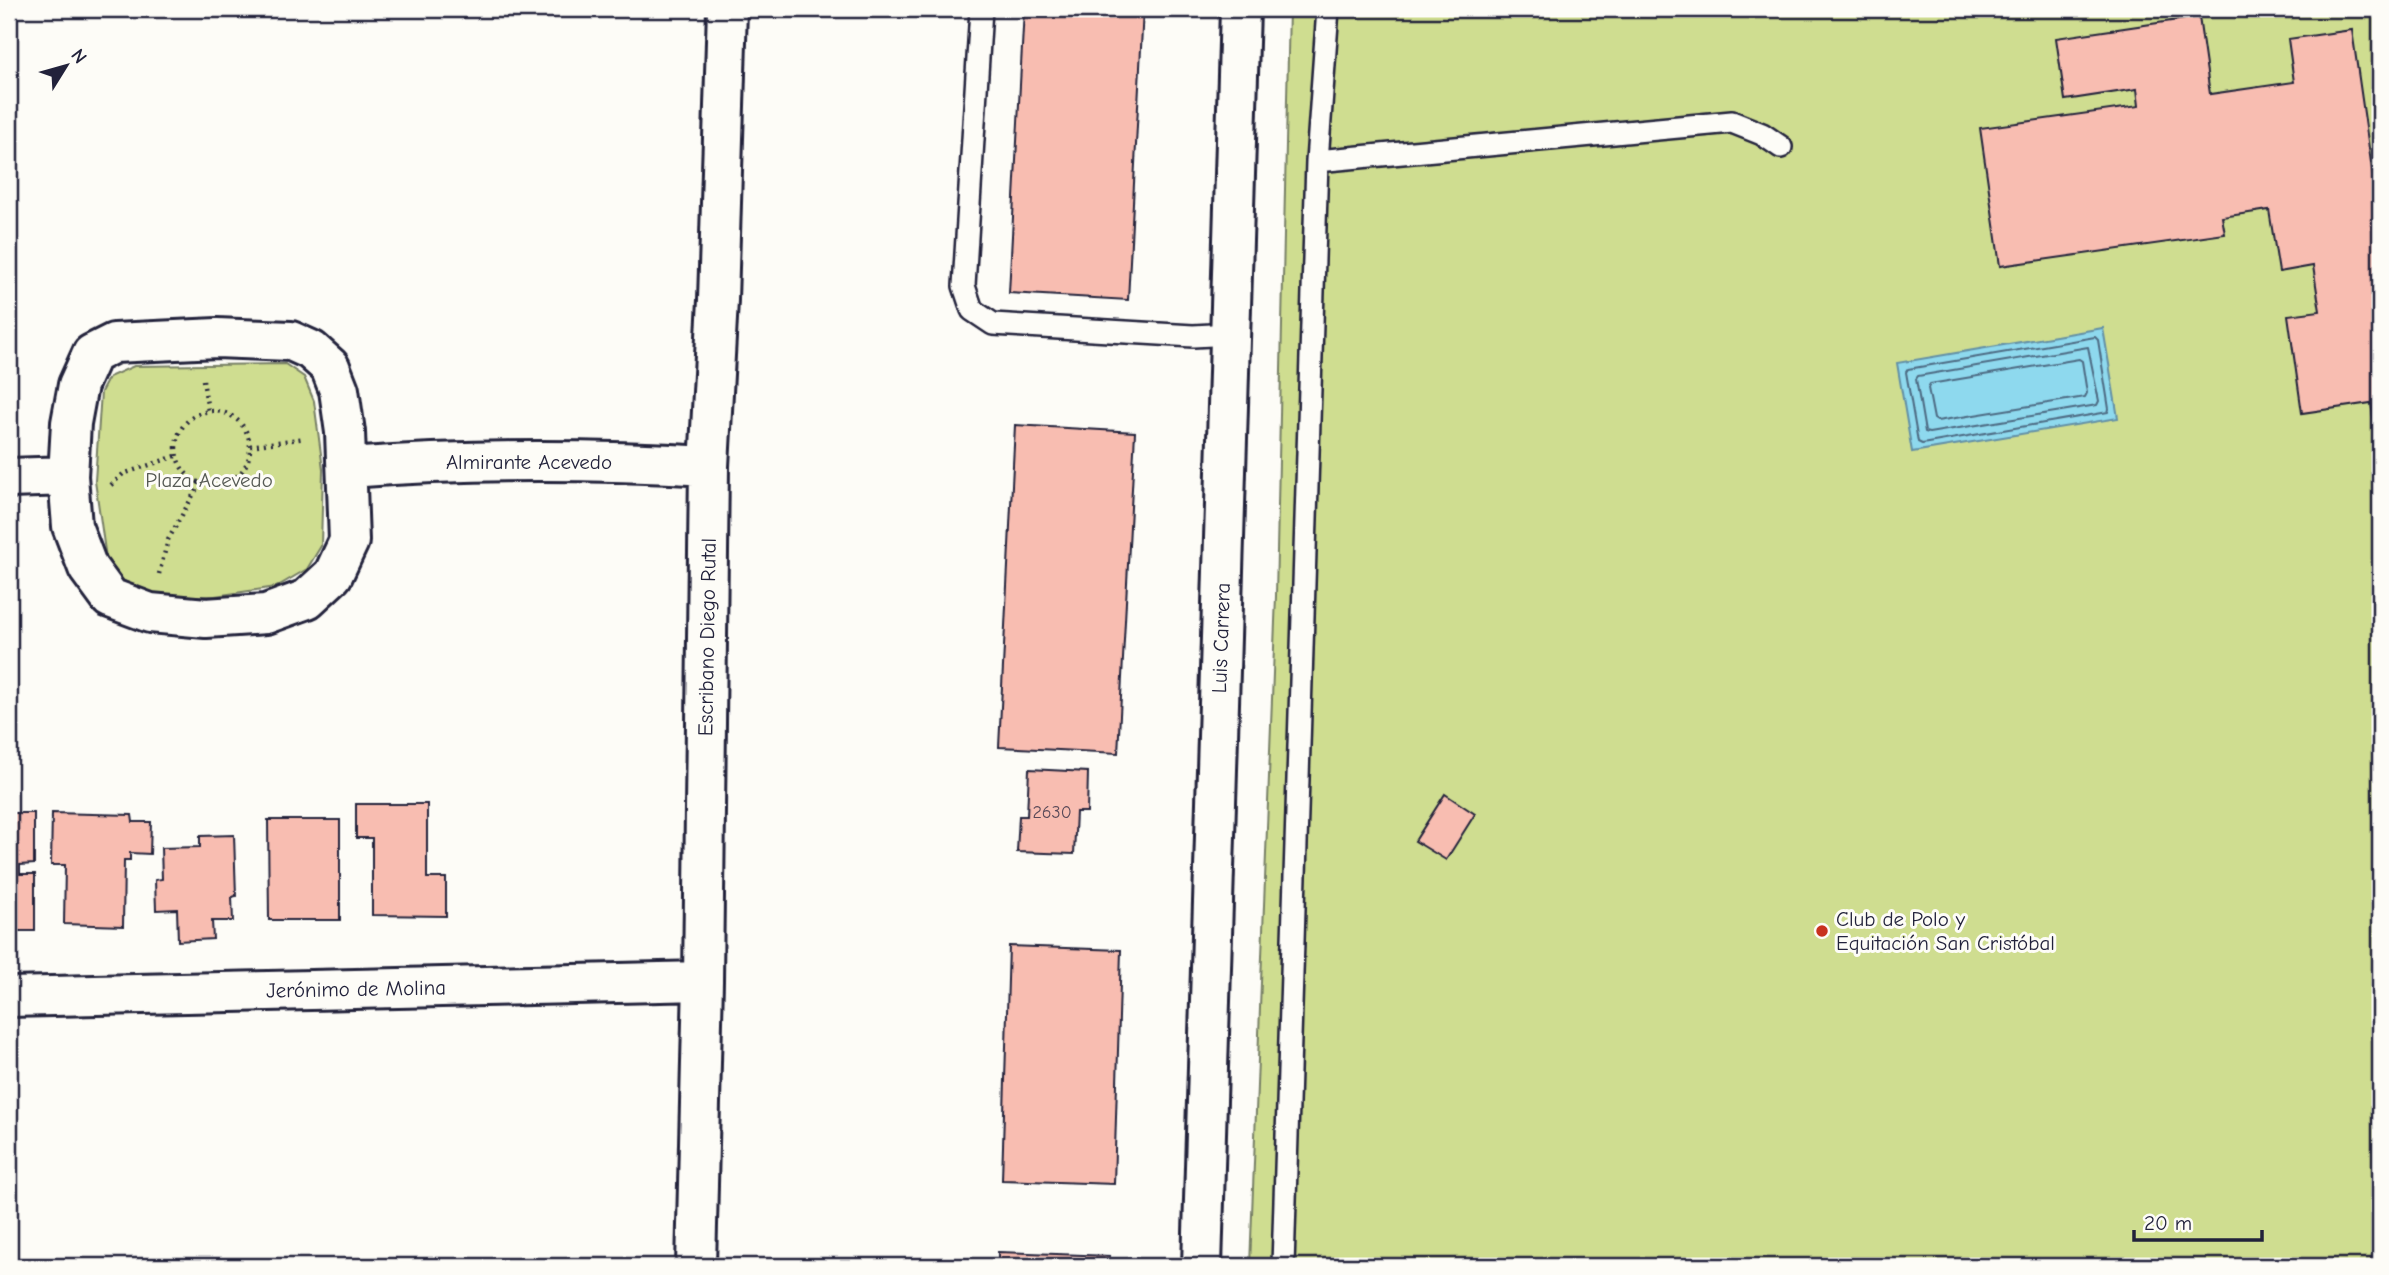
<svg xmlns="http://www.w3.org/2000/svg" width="2389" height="1275" font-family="'Comic Neue',sans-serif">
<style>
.green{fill:#cfdd90;stroke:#788066;stroke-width:2}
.water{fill:#8ed9ee;stroke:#6390a6;stroke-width:2}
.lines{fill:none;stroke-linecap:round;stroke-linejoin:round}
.shore{stroke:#4d6b83;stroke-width:2}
.building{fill:#f8bdb1;stroke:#22223b;stroke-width:2}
.lane-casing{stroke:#22223b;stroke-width:26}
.street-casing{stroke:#22223b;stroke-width:44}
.secondary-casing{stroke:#22223b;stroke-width:44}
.path{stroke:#22223b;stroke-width:4.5;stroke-dasharray:2 5;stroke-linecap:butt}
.lane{stroke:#fdfcf7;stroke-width:21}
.street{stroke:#fdfcf7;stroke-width:38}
.secondary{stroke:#fdfcf7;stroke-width:38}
.poi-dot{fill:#c8321e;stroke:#fdfcf7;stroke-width:2.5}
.labels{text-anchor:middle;stroke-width:6;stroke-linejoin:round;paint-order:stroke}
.number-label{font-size:18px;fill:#584958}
.street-label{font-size:21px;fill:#22223b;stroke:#fdfcf7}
.park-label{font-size:21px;fill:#565a54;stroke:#fdfcf7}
.poi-label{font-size:21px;fill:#22223b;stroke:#fdfcf7;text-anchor:start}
</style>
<rect width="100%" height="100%" fill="#fdfcf7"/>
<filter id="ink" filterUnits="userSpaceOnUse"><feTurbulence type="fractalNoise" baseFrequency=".0143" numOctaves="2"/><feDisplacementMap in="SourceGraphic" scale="14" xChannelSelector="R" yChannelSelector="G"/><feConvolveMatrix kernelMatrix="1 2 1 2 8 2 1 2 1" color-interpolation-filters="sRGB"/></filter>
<g filter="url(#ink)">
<path class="green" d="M1289 9H2380V1266H1250L1276 596Z
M285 364 304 377 314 401 323 469 321 546 307 569 276 587 215 596H145L123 580 106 558 95 481 101 392 109 377 134 366Z"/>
<path class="water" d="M2103 328 2118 418 1912 452 1897 363Z"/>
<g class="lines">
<path class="shore" d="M2095 337 2098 340 2109 409 2108 412 1922 444 1918 442 1906 372 1908 369Z
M2088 347 2099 401 2097 405 1929 433 1925 432 1916 379 1918 376Z
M2079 359 2082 361 2087 393 2085 397 1937 421 1934 419 1928 388 1930 384Z"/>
</g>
<path class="building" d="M1024 9H1143L1128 300 1009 293Z
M2199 17 2210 94 2294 82 2288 39 2352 30 2380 225V437H2376L2371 403 2302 413 2288 315 2320 311 2313 266 2279 272 2269 210 2222 217 2225 234 2000 266 1980 128 2139 106 2137 89 2065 100 2056 38Z
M1015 425 1135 432 1118 753 999 747Z
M1029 769 1088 772 1087 812H1076L1074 854 1017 852 1019 816H1027Z
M1445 794 1475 814 1446 860 1415 841Z
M356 804H427V878H446V916L372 915V838H356Z
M9 813H34V864L20 865V874H35V931H9Z
M52 813 132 815 133 822H151L150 854 130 853V860H124L123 926 64 924 65 865H51Z
M268 820H340V920H269Z
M234 835 236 896 232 897 233 921H212L213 939 178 941 177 909 156 910 155 880 162 879 161 848 200 847V836Z
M1009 946 1121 950 1114 1184 1002 1180Z
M998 1252 1110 1256 1109 1266H998Z"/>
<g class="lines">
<defs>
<path id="lane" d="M981 9 964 286 972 310 993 324 1193 336 1231 334
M1317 161 1732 122 1762 134 1781 147
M1283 1266 1317 161 1328 9"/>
<path id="street" d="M217 338 291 341 311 350 330 367 339 390 345 432 349 541 333 575 307 599 266 614 206 618 150 613 110 598 88 568 72 526 68 476 71 423 78 385 92 354 114 343Z
M348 468C468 459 589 459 709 466
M9 478 68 476
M9 997 703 981
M696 1266 703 981 709 466 718 300 727 9"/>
<path id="secondary" d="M1202 1266 1240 9"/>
</defs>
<use href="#lane" class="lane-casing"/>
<use href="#street" class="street-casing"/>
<use href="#secondary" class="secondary-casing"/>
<path class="path" d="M203 380 208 411
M176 448a37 37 0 1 1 74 0a37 37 0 1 1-74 0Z
M250 446 305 438
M111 485 123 474 176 456
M159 574 168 540 200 483"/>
<use href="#lane" class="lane"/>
<use href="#street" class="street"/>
<use href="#secondary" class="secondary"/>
</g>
</g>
<circle class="poi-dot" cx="1822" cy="931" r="7"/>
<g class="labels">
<g class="number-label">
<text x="1052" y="818">2630</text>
</g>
<g class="street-label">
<text x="529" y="469">Almirante Acevedo</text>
<text transform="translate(707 637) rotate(-89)" y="7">Escribano Diego Rutal</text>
<text transform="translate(1221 638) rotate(-88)" y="7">Luis Carrera</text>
<text transform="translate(356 989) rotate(-1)" y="7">Jerónimo de Molina</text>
</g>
<g class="park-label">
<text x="209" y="487">Plaza Acevedo</text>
</g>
<g class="poi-label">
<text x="1836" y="926">Club de Polo y<tspan x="1836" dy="24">Equitación San Cristóbal</tspan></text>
</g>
</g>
<rect width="2389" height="1275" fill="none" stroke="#fdfcf7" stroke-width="35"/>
<rect x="18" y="18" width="2354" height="1240" fill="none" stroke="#22223b" stroke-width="2.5" filter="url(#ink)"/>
<g transform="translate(66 66) rotate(53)" stroke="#fdfcf7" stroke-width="5" paint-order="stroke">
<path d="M0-5L12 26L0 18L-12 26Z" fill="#22223b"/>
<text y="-10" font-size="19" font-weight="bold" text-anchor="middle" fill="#22223b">N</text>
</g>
<path d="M2134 1230v10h128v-10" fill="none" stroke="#22223b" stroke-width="3.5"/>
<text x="2144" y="1230" font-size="21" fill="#22223b" stroke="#fdfcf7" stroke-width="5" paint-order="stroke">20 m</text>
</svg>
